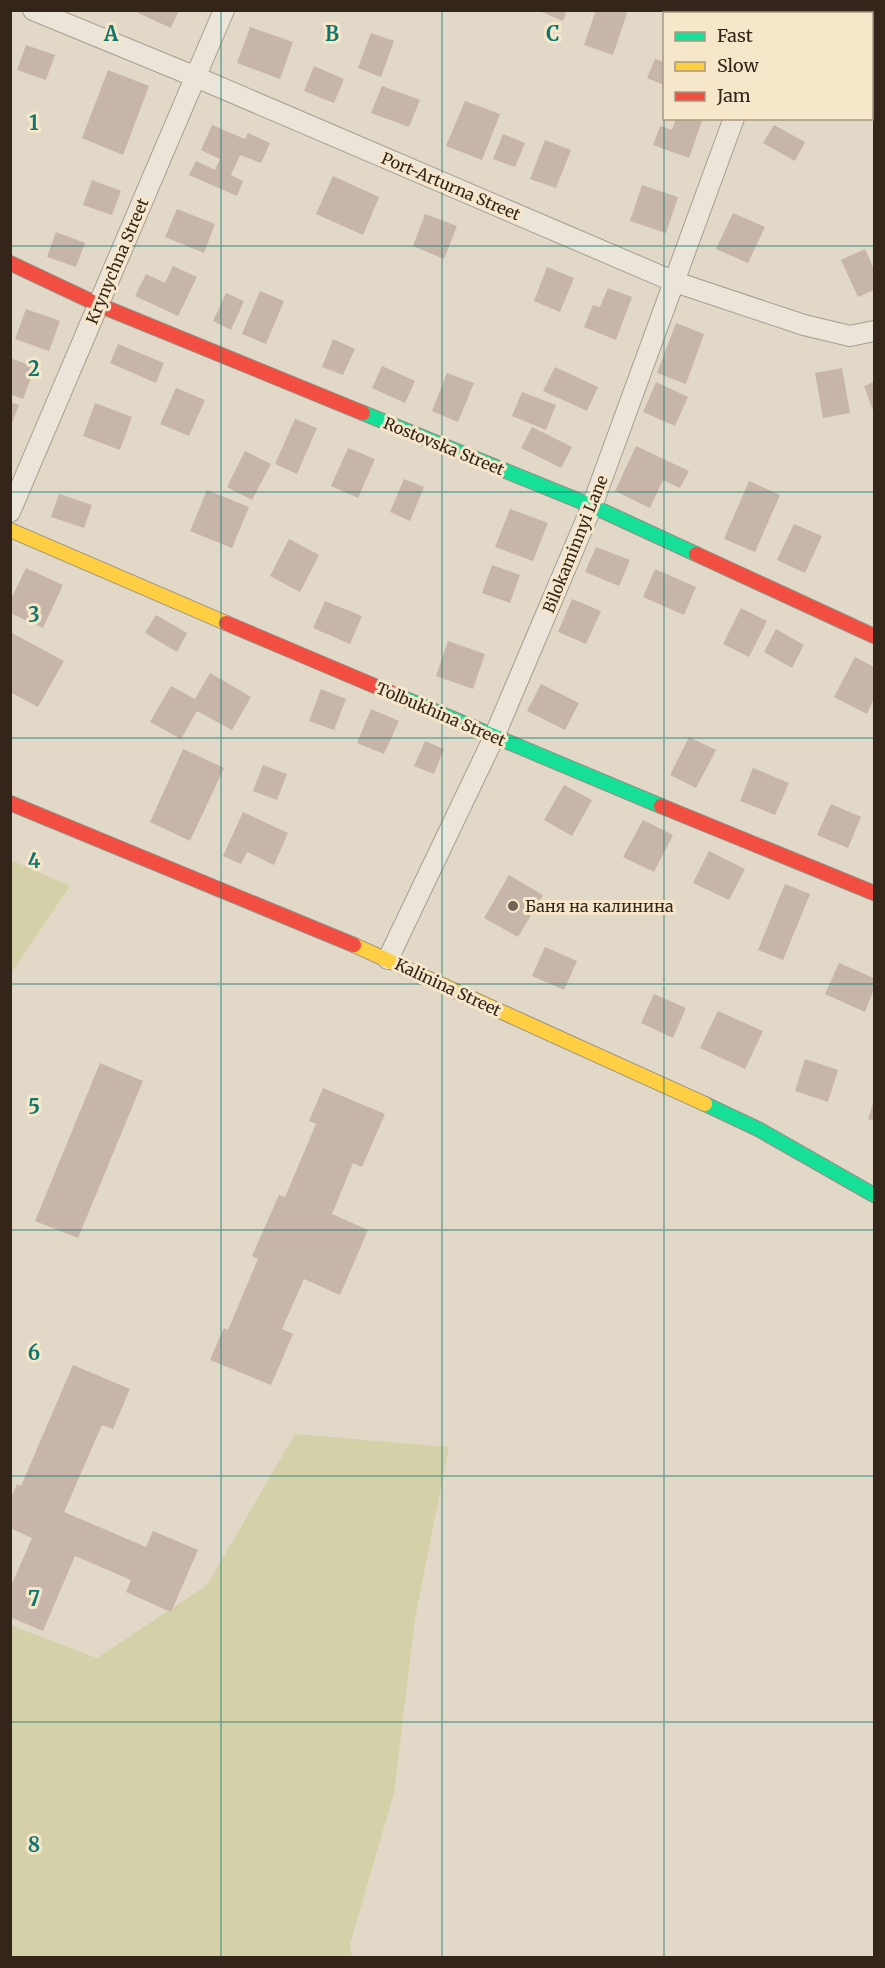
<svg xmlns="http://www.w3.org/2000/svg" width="885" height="1968" font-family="Merriweather,serif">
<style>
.green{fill:#d4d1a8}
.building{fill:#c6b5a8}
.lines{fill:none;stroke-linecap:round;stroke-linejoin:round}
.street-casing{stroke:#a79d91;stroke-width:22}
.fast-casing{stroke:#968c81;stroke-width:16}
.slow-casing{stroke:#968c81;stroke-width:16}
.jam-casing{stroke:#968c81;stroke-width:16}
.street{stroke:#eae4d9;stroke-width:20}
.fast{stroke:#16e098;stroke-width:14}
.slow{stroke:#ffcf43;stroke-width:14}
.jam{stroke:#f24e42;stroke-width:14}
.grid{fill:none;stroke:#0f766e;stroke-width:1.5;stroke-opacity:0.55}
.poi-dot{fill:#716457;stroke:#f6e6ca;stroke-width:2}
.labels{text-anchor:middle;stroke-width:6;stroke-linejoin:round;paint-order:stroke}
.street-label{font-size:16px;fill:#34251a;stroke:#f6e6ca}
.poi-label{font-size:16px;fill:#34251a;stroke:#f6e6ca;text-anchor:start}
.grid-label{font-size:20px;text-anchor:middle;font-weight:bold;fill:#0f766e;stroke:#f6e6ca;stroke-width:6;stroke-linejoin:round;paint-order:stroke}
</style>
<rect width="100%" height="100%" fill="#e2d8c7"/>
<path class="green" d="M11 860 70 886 11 973Z
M295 1434 449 1447 415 1619 394 1793 350 1944 352 1957H11L10 1625 97 1658 207 1585Z"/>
<path class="building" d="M139 10H179L171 28 138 13Z
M537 10H567L563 21Z
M596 10H628L613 55 584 45Z
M250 27 293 42 280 79 237 63Z
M371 33 394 41 381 77 358 68Z
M26 45 55 55 46 80 17 70Z
M655 59 664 62V85L647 78Z
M314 66 344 79 334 103 304 91Z
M108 70 149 86 123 155 82 138Z
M382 86 420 100 409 127 371 113Z
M465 101 500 114 482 160 446 146Z
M676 118H703L689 158 653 145 660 126 672 130Z
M212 125 245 139 248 133 270 143 261 163 240 155 231 175 243 181 237 196 189 175 196 161 215 170 220 159 201 150Z
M774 125 805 142 795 161 763 143Z
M503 134 525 143 515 167 493 159Z
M545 140 571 150 556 188 530 179Z
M333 176 379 197 363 235 316 214Z
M92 180 121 191 112 215 83 205Z
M642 185 678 197 666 233 630 221Z
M177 209 215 224 204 253 165 237Z
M733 213 765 227 748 263 716 249Z
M425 214 457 226 444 259 413 246Z
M56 232 85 243 76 267 47 257Z
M865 249 874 269V290L858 297 841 260Z
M173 266 197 277 178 316 135 296 146 274 165 283Z
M547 267 574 278 560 312 534 301Z
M608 288 632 297 616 340 584 327 593 305 600 307Z
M260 291 284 301 266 344 242 334Z
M226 293 244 301 231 330 213 321Z
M26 309 60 321 49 351 15 339Z
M676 323 704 334 686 384 657 373Z
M333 339 355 349 343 375 322 367Z
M118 344 164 363 156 383 110 363Z
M10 358 35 367 23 399 10 394Z
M382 366 415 381 405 403 372 388Z
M555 367 598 387 587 411 543 391Z
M842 368 850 413 823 418 815 373Z
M447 373 474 383 458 422 432 411Z
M656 382 688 397 675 426 643 412Z
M874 382V413L864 386Z
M176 388 205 400 189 436 160 424Z
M522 392 556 405 546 430 512 416Z
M10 402 19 405 11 426H10Z
M95 403 132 417 120 450 83 436Z
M295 419 317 428 297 474 275 464Z
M532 427 572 447 561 468 521 448Z
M636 446 689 471 680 488 663 480 650 508 615 491Z
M348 448 375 459 358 498 331 486Z
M245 451 271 464 252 500 227 487Z
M404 479 424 487 410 521 390 512Z
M749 481 780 495 755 552 724 539Z
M207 490 249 507 232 548 190 531Z
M59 494 92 505 84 528 51 517Z
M510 509 548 523 533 561 495 547Z
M794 524 822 536 805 573 777 560Z
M289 539 319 555 300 592 270 576Z
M596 547 630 560 619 586 585 572Z
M492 565 520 575 510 603 482 593Z
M26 568 63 585 43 628 10 613V601Z
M655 569 696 587 684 615 643 597Z
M572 599 601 611 586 644 558 632Z
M325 601 362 616 350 644 313 628Z
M741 608 767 621 749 657 723 644Z
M156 615 187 633 177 652 145 633Z
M776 629 804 645 792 668 764 652Z
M10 632 64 661 38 707 10 692Z
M448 641 485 654 473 689 436 676Z
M855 657 874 667V699L867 714 834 697Z
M210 673 251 697 232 730 197 711 181 739 150 722 171 686 195 699Z
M541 684 579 703 565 730 527 711Z
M321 689 346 699 334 730 309 721Z
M371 709 399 721 384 754 357 743Z
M689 737 716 750 696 788 670 775Z
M425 741 444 749 434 774 414 766Z
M183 749 224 768 190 841 150 822Z
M263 765 287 774 277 800 253 791Z
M753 768 789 783 775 815 740 801Z
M564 785 592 800 572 836 544 820Z
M831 804 861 817 848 848 817 835Z
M243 812 288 833 274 865 247 852 241 864 223 856Z
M643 820 673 835 654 872 623 857Z
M709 851 745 869 729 900 693 883Z
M509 875 543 895 518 937 484 918Z
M785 884 810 894 783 960 758 950Z
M545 947 577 961 564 990 532 976Z
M839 963 874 978V989L865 1012 825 994Z
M654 994 686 1008 673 1038 641 1023Z
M718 1011 763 1031 745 1069 700 1048Z
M805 1059 838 1070 828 1102 795 1091Z
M100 1063 143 1081 78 1238 35 1221Z
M323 1088 385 1114 362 1167 353 1163 332 1214 368 1230 340 1295 304 1279 282 1329 293 1334 271 1385 210 1360 224 1328 228 1330 258 1259 252 1256 279 1195 285 1197 316 1124 309 1121Z
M874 1100V1121L868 1119Z
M73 1365 130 1389 113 1429 102 1425 64 1512 146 1547 153 1531 198 1550 171 1612 126 1592 131 1580 75 1556 43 1631 10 1617V1588L32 1538 10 1528V1500L17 1484 21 1486Z"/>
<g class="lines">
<defs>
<path id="street" d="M33 10 196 77 675 282 804 325 850 336 874 331
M712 10 719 14
M832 14 839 10
M10 512 224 10
M388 959 494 737 592 506 734 118"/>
<path id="fast" d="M363 413 592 506 696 554
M396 695 661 806
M705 1104 758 1129 874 1195"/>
<path id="slow" d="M10 530 226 623
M354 945 705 1104"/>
<path id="jam" d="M10 263 99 305 363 413
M696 554 874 636
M226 623 396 695
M10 803 354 945
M661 806 874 893"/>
</defs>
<use href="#street" class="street-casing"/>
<use href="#fast" class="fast-casing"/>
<use href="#slow" class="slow-casing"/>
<use href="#jam" class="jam-casing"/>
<use href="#street" class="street"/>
<use href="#fast" class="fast"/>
<use href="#slow" class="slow"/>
<use href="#jam" class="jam"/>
</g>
<path class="grid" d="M221 10V1958M442 10V1958M664 10V1958M10 246H874M10 492H874M10 738H874M10 984H874M10 1230H874M10 1476H874M10 1722H874"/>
<circle class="poi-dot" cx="513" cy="906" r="6"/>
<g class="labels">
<g class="street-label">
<text transform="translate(451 186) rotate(23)" y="6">Port-Arturna Street</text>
<text transform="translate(117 261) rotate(-67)" y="6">Krynychna Street</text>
<text transform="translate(444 446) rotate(22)" y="6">Rostovska Street</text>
<text transform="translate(575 544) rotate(-68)" y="6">Bilokaminnyi Lane</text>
<text transform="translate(441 714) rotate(23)" y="6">Tolbukhina Street</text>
<text transform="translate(448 987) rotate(25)" y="6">Kalinina Street</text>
</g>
<g class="poi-label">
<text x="525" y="912">Баня на калинина</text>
</g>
</g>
<g class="grid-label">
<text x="111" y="41">A</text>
<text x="332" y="41">B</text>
<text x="553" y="41">C</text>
<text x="34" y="130">1</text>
<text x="34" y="376">2</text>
<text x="34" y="622">3</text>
<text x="34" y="868">4</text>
<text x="34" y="1114">5</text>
<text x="34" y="1360">6</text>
<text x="34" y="1606">7</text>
<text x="34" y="1852">8</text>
</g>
<rect width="885" height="1968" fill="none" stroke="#34251a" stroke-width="24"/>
<rect x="663" y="12" width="210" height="108" fill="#f6e6ca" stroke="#a89984" stroke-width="1.5"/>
<rect x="675" y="32" width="30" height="9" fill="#16e098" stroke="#a89984" stroke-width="1.5"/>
<text x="717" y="42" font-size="18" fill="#34251a">Fast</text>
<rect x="675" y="62" width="30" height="9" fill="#ffcf43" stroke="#a89984" stroke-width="1.5"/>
<text x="717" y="72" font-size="18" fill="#34251a">Slow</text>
<rect x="675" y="92" width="30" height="9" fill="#f24e42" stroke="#a89984" stroke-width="1.5"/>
<text x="717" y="102" font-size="18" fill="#34251a">Jam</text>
</svg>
